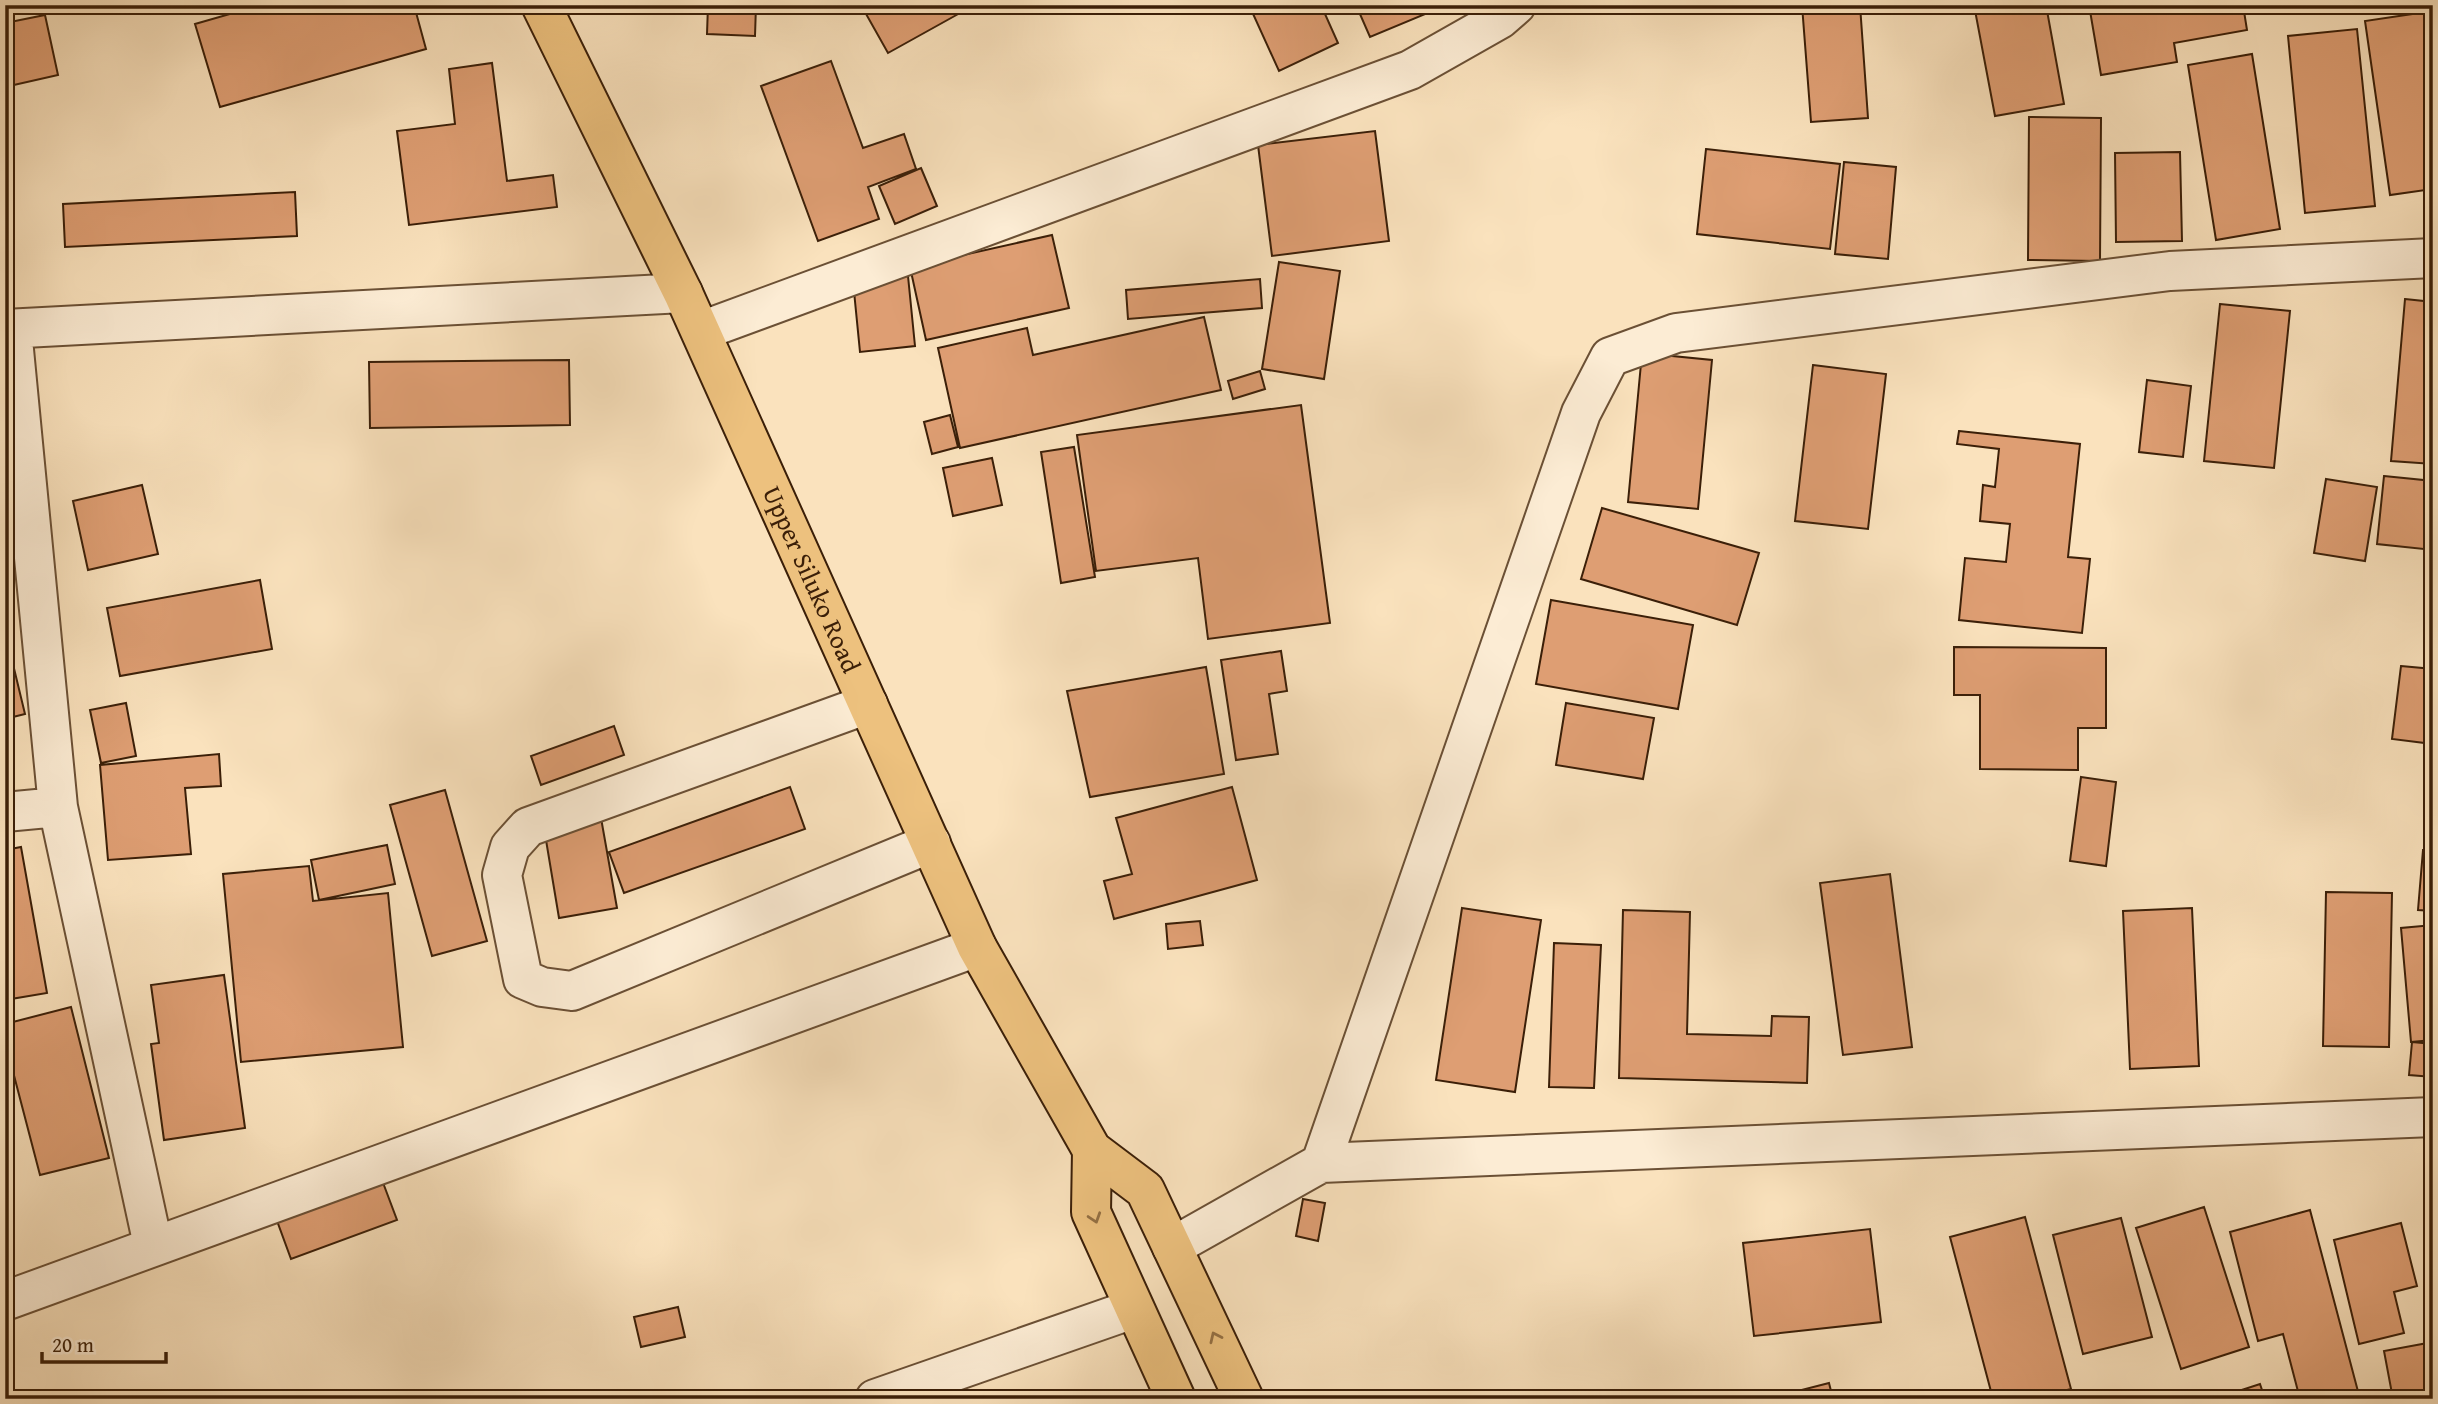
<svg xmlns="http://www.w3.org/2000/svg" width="2438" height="1404" font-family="'Gentium Book Plus',serif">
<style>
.building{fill:#de9e73;stroke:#3b1f08;stroke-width:2}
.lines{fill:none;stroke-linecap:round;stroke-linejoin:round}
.minor-casing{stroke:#6b5035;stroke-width:42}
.major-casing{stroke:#3b1f08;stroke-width:42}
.minor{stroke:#fcecd4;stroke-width:38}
.major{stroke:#edc17e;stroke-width:38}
.oneway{stroke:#947043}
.labels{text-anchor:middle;stroke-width:6;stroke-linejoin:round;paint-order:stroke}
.street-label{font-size:26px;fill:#3b1f08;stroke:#fcecd4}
</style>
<rect width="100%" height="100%" fill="#fae2bd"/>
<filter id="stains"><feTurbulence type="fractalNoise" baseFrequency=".00286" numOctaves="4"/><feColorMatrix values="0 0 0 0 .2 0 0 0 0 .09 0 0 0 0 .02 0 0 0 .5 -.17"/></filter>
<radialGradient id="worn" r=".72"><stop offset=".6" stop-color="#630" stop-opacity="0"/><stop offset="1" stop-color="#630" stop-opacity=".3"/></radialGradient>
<path class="building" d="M261 5H414L426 49 220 107 195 24Z
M708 5H756L755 36 707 34Z
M861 5H967L969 8 888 53Z
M1249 5H1321L1338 43 1279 71Z
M1356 5H1434L1435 10 1370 37Z
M1802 5H1860L1868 118 1811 122Z
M1974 5H2046L2064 104 1995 116Z
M2089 5H2243L2247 30 2174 43 2177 62 2101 75Z
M2433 11V189L2390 195 2365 21Z
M45 15 58 75 5 87V23Z
M2357 29 2375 206 2305 213 2288 36Z
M2252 54 2280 229 2216 240 2188 65Z
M831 61 863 148 904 134 916 169 868 187 879 219 818 241 761 86Z
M492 63 507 181 553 175 557 207 409 225 397 131 455 124 449 69Z
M2029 117 2101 118 2100 261 2028 260Z
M1375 131 1389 241 1272 256 1258 145Z
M1706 149 1840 164 1830 249 1697 234Z
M2180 152 2182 241 2116 242 2115 153Z
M1844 162 1896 167 1888 259 1835 254Z
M921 168 937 206 895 224 879 186Z
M295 192 297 236 65 247 63 204Z
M1052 235 1069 308 926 340 910 267Z
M1279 262 1340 271 1324 379 1262 369Z
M908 276 915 346 860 352 853 281Z
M1260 279 1262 308 1128 319 1126 290Z
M2405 299 2433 302V464L2391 461Z
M2220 304 2290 311 2274 468 2204 461Z
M1204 317 1221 390 960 448 938 348 1027 328 1033 355Z
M1642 353 1712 360 1698 509 1628 502Z
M569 360 570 425 370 428 369 362Z
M1813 365 1886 374 1868 529 1795 521Z
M1260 371 1265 389 1233 399 1228 381Z
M2147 380 2191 386 2183 457 2139 452Z
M1301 405 1330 623 1208 639 1198 558 1096 571 1077 435Z
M950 415 958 447 932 454 924 422Z
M1959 431 2080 444 2068 557 2090 559 2082 633 1959 620 1965 558 2006 562 2010 524 1980 521 1983 485 1995 487 1999 449 1957 444Z
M1074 447 1095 577 1061 583 1041 452Z
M992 458 1002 505 953 516 943 468Z
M2384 476 2433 481V550L2377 544Z
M2326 479 2377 487 2365 561 2314 553Z
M142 485 158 554 88 570 73 501Z
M1602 508 1759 553 1737 625 1581 579Z
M260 580 272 649 120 676 107 608Z
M1551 600 1693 625 1678 709 1536 684Z
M1954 647 2106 648V728H2078V770L1980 769V695H1954Z
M1281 651 1287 691 1269 694 1278 754 1236 760 1221 660Z
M11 656 25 714 5 719V657Z
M2401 666 2433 669V744L2392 739Z
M1206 667 1224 774 1090 797 1067 691Z
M126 703 136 756 101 763 90 710Z
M1566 703 1654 718 1643 779 1556 765Z
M614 726 624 755 541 785 531 756Z
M219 754 221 786 185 788 191 854 108 860 100 765Z
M2081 777 2116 782 2106 866 2070 861Z
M790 787 805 829 624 893 609 852Z
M1232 787 1257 880 1114 919 1104 881 1132 874 1116 818Z
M445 790 487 941 432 956 390 805Z
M601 818 617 908 559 918 544 828Z
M387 845 395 884 319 900 311 860Z
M21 847 47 993 5 1000V850Z
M2423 850 2433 851V911L2418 910Z
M309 866 313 901 388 893 403 1047 241 1062 223 874Z
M1890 874 1912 1047 1843 1055 1820 883Z
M2326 892 2392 893 2389 1047 2323 1046Z
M1462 908 1541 920 1515 1092 1436 1080Z
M2192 908 2199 1066 2130 1069 2123 911Z
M1623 910 1690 912 1687 1034 1771 1036 1772 1016 1809 1017 1807 1083 1619 1078Z
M1200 921 1203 945 1168 949 1166 924Z
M2433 925V1040L2411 1042 2401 928Z
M1554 943 1601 945 1594 1088 1549 1087Z
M224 975 245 1128 164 1140 151 1044 159 1043 151 985Z
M71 1007 109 1158 40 1175 5 1041V1024Z
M2412 1042 2433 1044V1077L2409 1075Z
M382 1180 397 1220 291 1259 276 1218Z
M1303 1199 1325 1203 1318 1241 1296 1236Z
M2204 1207 2249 1347 2181 1369 2136 1228Z
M2310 1210 2360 1399H2300L2283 1334 2258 1341 2230 1232Z
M2025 1217 2071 1389 2032 1399H1993L1950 1237Z
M2121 1218 2152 1337 2083 1354 2053 1235Z
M2401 1223 2417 1286 2394 1292 2404 1333 2359 1344 2334 1240Z
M1870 1229 1881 1322 1754 1336 1743 1243Z
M678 1307 685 1337 641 1347 634 1317Z
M2433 1342V1399H2393L2384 1351Z
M1829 1383 1833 1399H1766Z
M2260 1384 2265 1399H2214Z"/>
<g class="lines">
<defs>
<path id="minor" d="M5 329 683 293
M12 329 58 807 153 1245
M701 331 1410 70 1500 19 1516 5
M868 704 528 827 510 847 502 875 523 979 542 987 572 991 931 843
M5 812 58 807
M1321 1163 1581 413 1610 357 1676 333 2170 271 2433 258
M1172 1247 1321 1163 2433 1117
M5 1301 977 947
M875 1399 1133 1309"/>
<g id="major">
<path id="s1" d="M541 5 683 293 977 947 1092 1150 1145 1190 1244 1399"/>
<path d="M1092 1150 1091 1212 1176 1399"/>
</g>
</defs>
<use href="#minor" class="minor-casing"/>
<use href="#major" class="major-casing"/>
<use href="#minor" class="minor"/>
<use href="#major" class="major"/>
</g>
<defs><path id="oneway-chevron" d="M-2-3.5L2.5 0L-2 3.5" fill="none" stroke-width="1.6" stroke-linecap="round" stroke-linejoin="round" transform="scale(1.75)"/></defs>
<g class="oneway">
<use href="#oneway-chevron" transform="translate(1095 1218) rotate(72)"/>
<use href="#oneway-chevron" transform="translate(1215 1337) rotate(-115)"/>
</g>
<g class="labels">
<g class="street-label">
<text dy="9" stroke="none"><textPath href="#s1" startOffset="635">Upper Siluko Road</textPath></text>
</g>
</g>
<rect width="2438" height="1404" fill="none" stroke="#fae2bd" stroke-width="28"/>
<rect x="7" y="7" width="2424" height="1390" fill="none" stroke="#3b1f08" stroke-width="3.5"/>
<rect x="14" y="14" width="2410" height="1376" fill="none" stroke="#3b1f08" stroke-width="2"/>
<path d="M42 1352v10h124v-10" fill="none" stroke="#3b1f08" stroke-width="3.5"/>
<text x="52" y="1352" font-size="21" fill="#3b1f08" stroke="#fcecd4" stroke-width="5" paint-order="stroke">20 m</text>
<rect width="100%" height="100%" filter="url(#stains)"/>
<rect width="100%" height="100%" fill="url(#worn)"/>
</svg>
